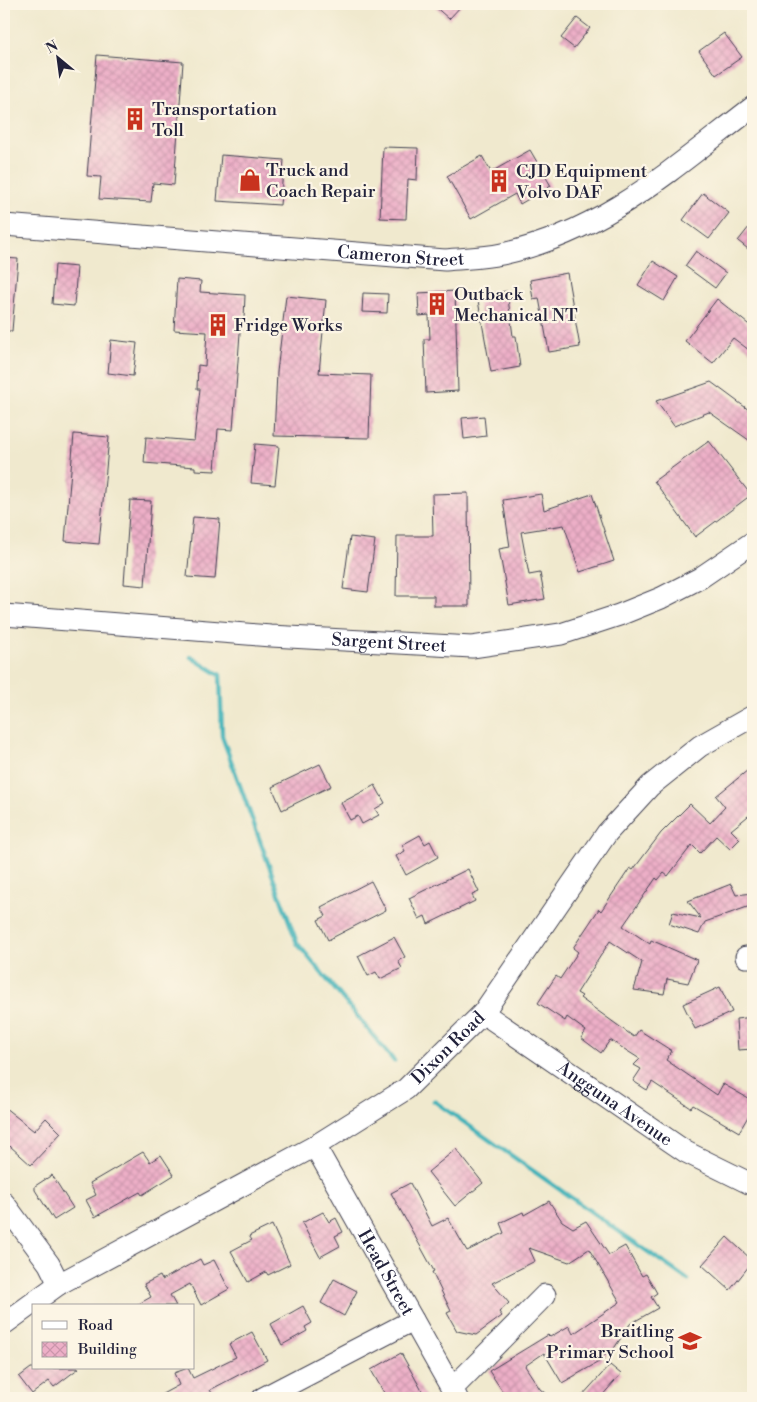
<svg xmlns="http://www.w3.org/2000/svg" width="757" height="1402" font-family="'Libre Bodoni',serif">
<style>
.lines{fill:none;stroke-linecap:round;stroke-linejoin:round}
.stream{stroke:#43b3b9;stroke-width:4.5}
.building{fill:url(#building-cross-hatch)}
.minor-casing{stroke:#414051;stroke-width:23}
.minor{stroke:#fff;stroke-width:21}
.labels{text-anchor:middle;stroke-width:4.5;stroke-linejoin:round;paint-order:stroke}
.poi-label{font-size:18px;fill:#22223b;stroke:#fcf5e5;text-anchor:start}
.street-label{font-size:18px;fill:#22223b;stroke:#fcf5e5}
</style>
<defs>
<pattern id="building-cross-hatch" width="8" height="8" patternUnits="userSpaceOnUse" patternTransform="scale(1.25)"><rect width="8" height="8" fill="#edafc7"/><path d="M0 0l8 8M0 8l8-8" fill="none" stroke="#cb96ac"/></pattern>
</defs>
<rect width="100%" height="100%" fill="#fcf5e5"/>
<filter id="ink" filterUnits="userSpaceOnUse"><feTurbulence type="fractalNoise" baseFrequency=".02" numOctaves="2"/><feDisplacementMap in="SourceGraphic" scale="10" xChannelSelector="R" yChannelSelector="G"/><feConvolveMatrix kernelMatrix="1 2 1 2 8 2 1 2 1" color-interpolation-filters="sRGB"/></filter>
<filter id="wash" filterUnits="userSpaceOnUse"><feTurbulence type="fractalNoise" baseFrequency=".0096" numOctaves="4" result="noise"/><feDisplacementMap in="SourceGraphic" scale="20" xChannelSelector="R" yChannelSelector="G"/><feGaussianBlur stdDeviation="1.12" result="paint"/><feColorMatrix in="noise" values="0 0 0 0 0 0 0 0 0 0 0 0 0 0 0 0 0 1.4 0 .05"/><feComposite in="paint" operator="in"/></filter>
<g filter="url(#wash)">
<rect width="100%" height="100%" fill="#f0e9ce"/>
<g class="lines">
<path class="stream" d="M191 657 220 675 222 736 297 943 394 1061
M434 1101 688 1280"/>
</g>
<g id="blocks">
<path class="building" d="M432 4H463L449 19Z
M577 18 590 28 574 48 561 38Z
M724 33 742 57 716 75 699 51Z
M97 55 183 62 174 185 153 183 151 202 99 199 101 177 87 176Z
M383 147 418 148 417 180 408 179 406 219 380 218Z
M530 150 551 186 520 204 515 194 471 219 447 176 482 156 491 172Z
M221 155 284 160 280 205 217 201Z
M703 193 729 213 709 239 683 220Z
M753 222V253L738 241Z
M696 251 726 273 715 288 685 266Z
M4 258 18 259 12 331H4Z
M653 261 678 277 664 301 638 285Z
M55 265 77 267 74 306 52 304Z
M567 273 580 347 549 352 539 298 533 299 530 280Z
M177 279 201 281 200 292 245 295 244 319H241L233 430 218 429 215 471 195 470V467L144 463 146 437 194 441 200 389H197L198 365 205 366 207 332 174 330Z
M455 291 458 391 426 393 424 339H430L429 315 419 316 418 293Z
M507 291 513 336H516L520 367 491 372 477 295Z
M363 293 388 294 387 313 362 312Z
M286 296 326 300 319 373 371 375 369 438 274 436 277 372Z
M717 299 753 328V353L733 338 713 363 685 341Z
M111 340 137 343 133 376 108 373Z
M711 382 753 413V443L709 412 674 426 656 401Z
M484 416 486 436 464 439 462 418Z
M74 434 109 437 99 544 65 541Z
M709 441 751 495 695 537 654 481Z
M255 444 279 446 275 485 251 483Z
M468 493 469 606H434V596H396L397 536H433L432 494Z
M541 494 544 510 592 494 614 561 580 572 564 525 521 532 529 575 540 573 545 599 509 605 499 549 510 547 503 500Z
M130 500 151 501 145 586 124 584Z
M193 517 220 519 215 579 187 577Z
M350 537 375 540 368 592 343 589Z
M320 764 331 786 282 810 272 787Z
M748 770 753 777V812L731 830 740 839 730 849 716 836 700 853 692 845 668 876 664 873 658 880 656 878 623 926 650 944 651 940 697 960 688 983 667 979 664 994 634 990 642 962 610 941 577 993 582 996 580 998 634 1037 639 1030 672 1051 666 1060 717 1095 723 1084 753 1101V1108L739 1132 693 1105 691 1108 652 1082 647 1090 633 1081 641 1069 634 1065 640 1059 610 1040 601 1053 581 1038 586 1031 567 1017 565 1021 538 1003 556 976 560 979 578 952 573 948 599 909 601 911 630 868 633 870 661 833 690 804 710 823 725 807 716 796Z
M375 785 385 803 375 809 379 815 362 824 358 816 350 820 341 803Z
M420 835 425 844 430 841 438 857 406 875 396 856 405 851 402 845Z
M468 869 479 892 472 895 475 901 428 924 425 916 419 919 409 898Z
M371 881 386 910 328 940 318 920 326 916 321 907Z
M731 884 736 895 753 893V905L705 922 699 934 669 924 673 912 701 918 688 901Z
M394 937 405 957 398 961 402 968 380 979 376 972 368 976 358 956Z
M720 987 732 1012 695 1029 683 1004Z
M753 1017V1049L738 1050 736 1019Z
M4 1107 34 1131 46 1118 61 1133 31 1165 10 1146 4 1154Z
M456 1149 483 1183 455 1206 428 1172Z
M143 1152 150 1162 161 1155 174 1175 142 1195 140 1192 95 1217 86 1200 96 1195 90 1183Z
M52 1175 73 1208 54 1220 35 1190V1186Z
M410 1183 432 1226 448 1218 467 1251 504 1233 500 1223 523 1212 524 1215 549 1201 562 1221 573 1228 586 1221 609 1255 625 1246 642 1276 646 1274 657 1293 651 1297 658 1308 630 1324 613 1350 602 1357 604 1359 562 1383 544 1353 525 1366 540 1389 551 1398H507L489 1371 548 1335 550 1337 569 1326 573 1334 620 1302 589 1249 569 1262 529 1248 535 1261 492 1283 509 1303 499 1312 502 1316 476 1335 457 1331 447 1313 451 1311 432 1272 434 1271 391 1193Z
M323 1212 329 1222 336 1218 343 1232 335 1236 340 1246 320 1257 302 1223Z
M272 1225 290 1264 268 1275 266 1272 248 1282 231 1251 252 1240 249 1236Z
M727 1237 753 1261 730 1290 702 1265Z
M200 1259 203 1265 214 1260 229 1289 201 1305 190 1284 170 1295 176 1306H135L151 1297 144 1284 160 1276 162 1280Z
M334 1279 357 1291 344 1316 321 1303Z
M303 1306 312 1323 305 1327 307 1331 282 1345 271 1324Z
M252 1332 267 1360 210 1390 215 1398H155L179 1385 174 1373 188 1368 193 1378 236 1357 229 1344Z
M401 1353 426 1398H387L371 1370Z
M610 1365 621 1374 600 1398H580Z
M31 1368H79L54 1387 49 1381 32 1394 19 1377Z"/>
</g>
</g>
<g filter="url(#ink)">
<use href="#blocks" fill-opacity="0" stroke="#414051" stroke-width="1"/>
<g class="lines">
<defs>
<g id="minor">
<path id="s1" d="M4 225 445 260C464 258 484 258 502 254 604 232 673 168 753 107"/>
<path id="s2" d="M4 615 271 636 472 647 561 634 619 615 661 598 700 578 753 542"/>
<path d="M746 957H753"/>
<path id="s3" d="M483 1013 686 1152 753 1185"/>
<path id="s4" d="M315 1146 457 1398"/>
<path d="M4 1203 49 1264 59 1284"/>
<path id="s5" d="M4 1324 59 1284 315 1146 406 1089 483 1013 607 833 650 786 700 746 753 716"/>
<path d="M452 1389 545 1295"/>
<path d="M263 1398 413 1320"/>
</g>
</defs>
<use href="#minor" class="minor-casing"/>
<use href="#minor" class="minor"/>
</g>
</g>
<defs>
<symbol id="building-bare" viewBox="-9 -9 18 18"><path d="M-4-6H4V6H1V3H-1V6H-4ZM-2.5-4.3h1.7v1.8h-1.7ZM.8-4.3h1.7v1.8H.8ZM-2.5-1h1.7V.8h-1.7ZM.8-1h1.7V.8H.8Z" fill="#c8321e" stroke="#fcf5e5" stroke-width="2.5" paint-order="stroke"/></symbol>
<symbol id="shop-bare" viewBox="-9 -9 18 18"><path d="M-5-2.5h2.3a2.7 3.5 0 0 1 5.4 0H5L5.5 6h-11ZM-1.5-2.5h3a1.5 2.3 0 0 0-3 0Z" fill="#c8321e" stroke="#fcf5e5" stroke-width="2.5" paint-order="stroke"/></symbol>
<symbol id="school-bare" viewBox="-9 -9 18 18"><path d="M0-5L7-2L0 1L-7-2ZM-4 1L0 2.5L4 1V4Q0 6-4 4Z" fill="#c8321e" stroke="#fcf5e5" stroke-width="2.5" paint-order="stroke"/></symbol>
</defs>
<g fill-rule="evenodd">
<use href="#building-bare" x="119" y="103" width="32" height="32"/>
<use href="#shop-bare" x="234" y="164" width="32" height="32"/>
<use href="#building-bare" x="483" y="165" width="32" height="32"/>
<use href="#building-bare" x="421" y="288" width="32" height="32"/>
<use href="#building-bare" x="202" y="309" width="32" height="32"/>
<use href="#school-bare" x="674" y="1325" width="32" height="32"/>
</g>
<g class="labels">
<g class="poi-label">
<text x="152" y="115">Transportation<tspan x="152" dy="21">Toll</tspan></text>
<text x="266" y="176">Truck and<tspan x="266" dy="21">Coach Repair</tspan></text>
<text x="516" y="177">CJD Equipment<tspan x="516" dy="21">Volvo DAF</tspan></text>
<text x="454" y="300">Outback<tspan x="454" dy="21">Mechanical NT</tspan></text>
<text x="234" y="331">Fridge Works</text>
<text x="674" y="1337" text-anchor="end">Braitling<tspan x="674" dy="21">Primary School</tspan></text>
</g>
<g class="street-label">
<text dy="6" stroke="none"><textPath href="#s1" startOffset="398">Cameron Street</textPath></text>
<text dy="6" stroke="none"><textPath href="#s2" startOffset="386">Sargent Street</textPath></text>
<text dy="6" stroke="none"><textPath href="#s5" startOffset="525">Dixon Road</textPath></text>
<text dy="6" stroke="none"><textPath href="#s3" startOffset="160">Angguna Avenue</textPath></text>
<text dy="6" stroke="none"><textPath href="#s4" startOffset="145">Head Street</textPath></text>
</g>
</g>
<rect width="757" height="1402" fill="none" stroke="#fcf5e5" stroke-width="20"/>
<rect x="32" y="1304" width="162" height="65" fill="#fcf5e5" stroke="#a5a1a1"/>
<rect x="42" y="1321" width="25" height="8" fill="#ffffff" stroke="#a5a1a1"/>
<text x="78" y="1330" font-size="15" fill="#22223b">Road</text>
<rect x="42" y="1342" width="25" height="15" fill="url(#building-cross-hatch)" stroke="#a5a1a1"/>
<text x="78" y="1354" font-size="15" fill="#22223b">Building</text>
<g transform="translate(58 58) rotate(331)" stroke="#fcf5e5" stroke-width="4" paint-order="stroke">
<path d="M0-4L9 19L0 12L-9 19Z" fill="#22223b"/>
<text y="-8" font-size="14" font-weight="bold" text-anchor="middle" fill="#22223b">N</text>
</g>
</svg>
